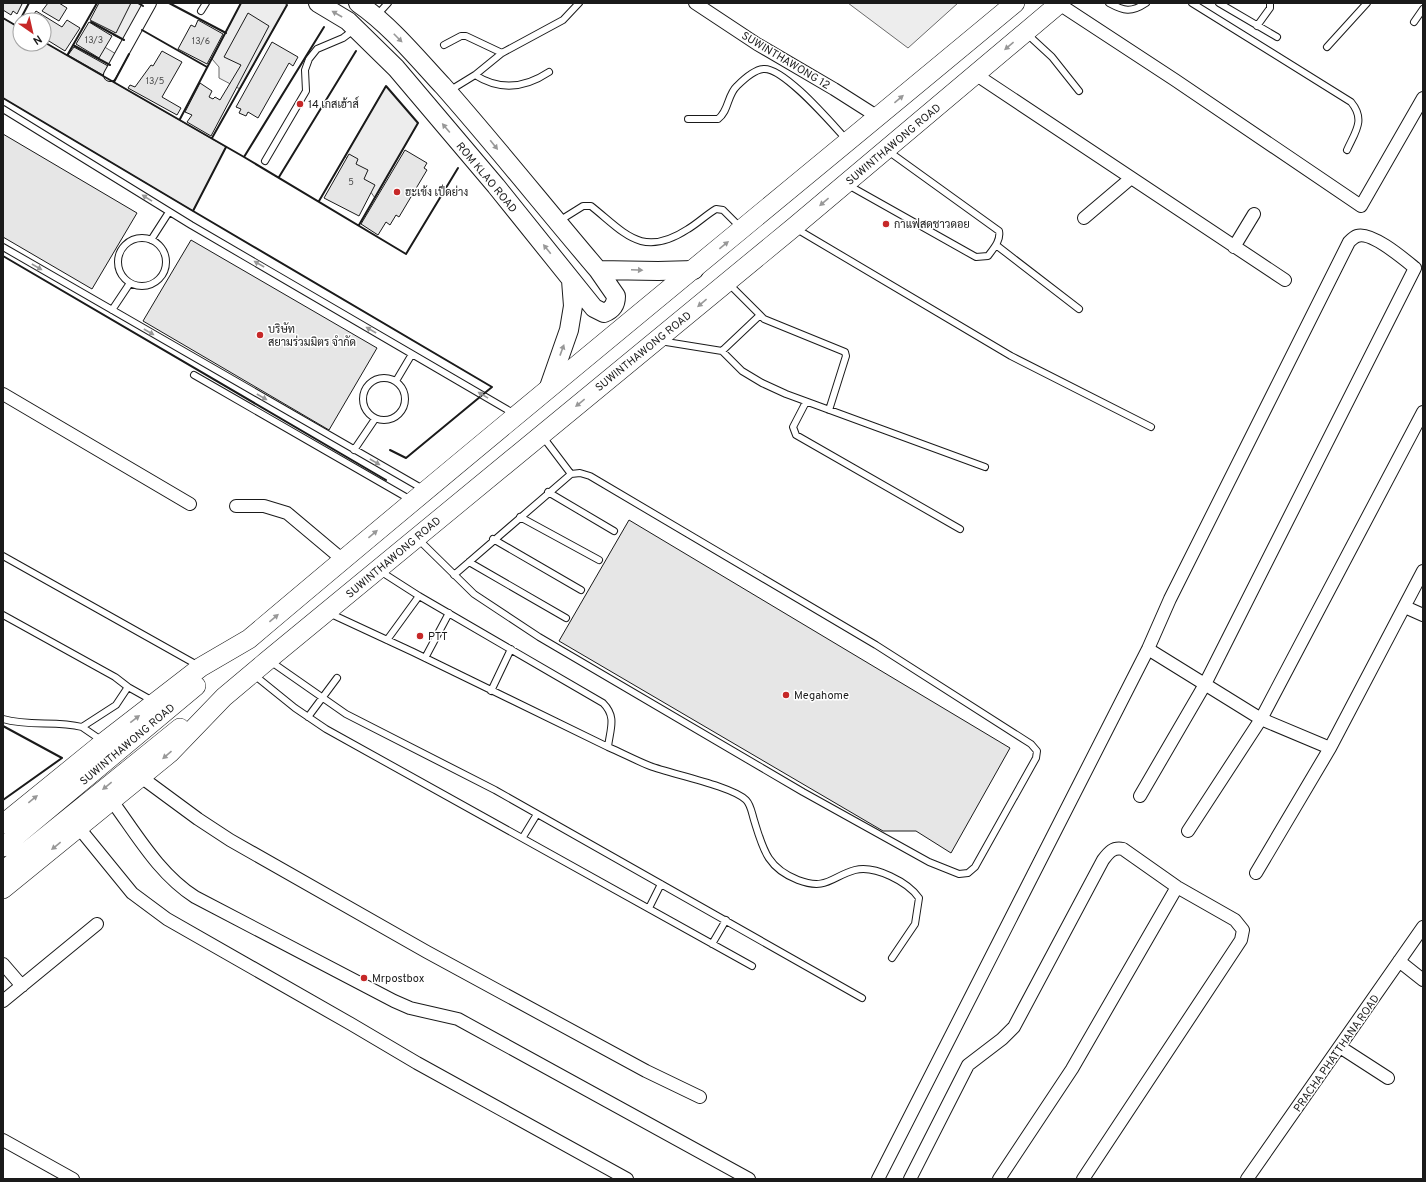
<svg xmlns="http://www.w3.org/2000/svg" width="1426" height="1182" font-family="Overpass,Sarabun,sans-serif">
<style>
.green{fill:#ededed;stroke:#6a6a6a}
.building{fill:#e6e6e6;stroke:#1a1a1a}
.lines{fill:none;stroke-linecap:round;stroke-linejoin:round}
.service-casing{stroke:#1a1a1a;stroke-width:8}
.minor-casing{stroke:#1a1a1a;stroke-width:14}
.primary-casing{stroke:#1a1a1a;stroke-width:20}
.trunk-casing{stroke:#1a1a1a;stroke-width:20}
.service{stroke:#fff;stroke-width:6}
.minor{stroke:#fff;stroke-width:12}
.primary{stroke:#fff;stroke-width:18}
.trunk{stroke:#fff;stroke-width:19}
.wall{stroke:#1a1a1a;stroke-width:2}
.oneway{fill:#989898}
.poi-dot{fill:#c62828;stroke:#fff;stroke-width:1.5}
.labels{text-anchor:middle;stroke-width:3;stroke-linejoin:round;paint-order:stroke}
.number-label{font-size:9px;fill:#4d4d4d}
.street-label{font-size:11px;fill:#1a1a1a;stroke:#fff}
.poi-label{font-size:11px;fill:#1a1a1a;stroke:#fff;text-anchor:start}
</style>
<rect width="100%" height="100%" fill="#fff"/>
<path class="green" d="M130 3H138L143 6 124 40 113 35Z
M241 3H284L287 5 240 89 219 78V67L212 59Z
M848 3H958L908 48Z
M3 18 20 28V44H44V42L226 147 193 211 3 98Z
M103 46 116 54 110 65 95 57Z
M386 86 418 123 375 198 345 156Z"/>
<path class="building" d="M3 3H20L22 4 17 14 13 11 11 15 3 10Z
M48 3H59L67 8 59 21 42 11Z
M99 3H131L116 33 90 20Z
M36 11 62 27 67 20 80 28 65 51 44 38V20H30Z
M248 13 269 26 211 136 187 122 192 115 185 112 200 83 212 91 209 97 213 99 215 97 220 100 241 65 224 57Z
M198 20 223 34 207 64 178 49 191 25 195 27Z
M89 22 112 36 99 58 76 44Z
M272 42 298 57 293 66 289 63 258 118 248 112 246 116 239 113 241 109 236 107Z
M74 47 108 66 103 75 68 55Z
M162 51 182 62 162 97 181 108 177 115 128 88 130 85 135 87 151 65 153 66Z
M3 134 137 213 92 289 3 237Z
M405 150 427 163 424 168 427 170 399 217 396 215 390 225 386 222 378 235 361 224Z
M349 154 358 159 356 164 368 170 364 179 375 185 359 216 324 198Z
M191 240 377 348 329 430 143 321Z
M629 520 1010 748 951 853 916 831H883L559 641Z"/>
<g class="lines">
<defs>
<path id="service" d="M1109 3C1124 11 1131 13 1146 3
M1192 3 1351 102C1366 120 1355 132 1347 150
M1219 3 1277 37
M201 11 206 3
M377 15 388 3
M1414 22 1423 9
M1257 26 1270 8V3
M1026 33 1052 57 1079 91
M444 45 461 36H466L502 53
M1327 47 1367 3
M475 75 502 53 563 20 579 3
M449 91 475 75C500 91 525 88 549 72
M3 109 191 225 513 413
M688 119H718C729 111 727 95 737 86 743 80 754 70 763 69 783 66 832 124 846 139
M265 161 306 91 305 70 309 59 317 49 343 38 355 29
M848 185 976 257 988 256C994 248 1001 240 999 231L888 151
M559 221 583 206H591C625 233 642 259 688 229 698 223 706 215 716 209L723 210 740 227
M795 228 1011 356 1151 427
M118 262a24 24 0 1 1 48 0a24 24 0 1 1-48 0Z
M151 240 169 212
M996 245 1079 309
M3 247 423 489
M729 284 764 319 845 352 846 356 829 410
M112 310 130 283
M660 341 722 351 742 371 762 383 786 394 985 467
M722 351 759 316
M194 375 411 500
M363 399a21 21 0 1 1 42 0a21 21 0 1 1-42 0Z
M396 381 412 354
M806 402 793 427 796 435 960 529
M354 450 375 419
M548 492 614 531
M520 517 599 560
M418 539 474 594 539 637 803 792 929 862 959 874 968 873 975 867 1036 758 1037 751 1031 744 876 645 590 476 580 473 571 474
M493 539 581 590
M3 556 199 666
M469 562 566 618
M454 575 571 474 543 437
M329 613 413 652 608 747C610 729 617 717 603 703L419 596 380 571
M3 615 115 677 128 687 116 705 82 727 101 740
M387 640 419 596
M425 658 449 613
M270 661 346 714 495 790 862 998
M253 674 295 708 326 729 752 966
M128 687 153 701
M491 691 511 649
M308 717 337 678
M3 719C30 727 56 720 82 727
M608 747C622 753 635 760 650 766 671 774 732 786 746 800 751 805 752 814 754 820 763 849 767 868 798 880 827 891 832 876 855 870 875 865 908 882 919 898L915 924 892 958
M523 837 537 814
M649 908 661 884
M712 944 726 920"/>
<path id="minor" d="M695 3 757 44 834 89 878 117
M1059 4 1175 80 1361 206 1423 98
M975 74 1285 280
M110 75 150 3
M1084 218 1130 179
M1234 247 1254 214
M3 394 190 504
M236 506H264L287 513 343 560
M1405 607 1423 615
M1148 649 1261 719 1330 748 1423 571
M141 777 198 819 230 840 427 952 646 1071 700 1097
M112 801C137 835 159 874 195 897L394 1001 410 1008 458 1019 749 1179
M79 828 132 893 167 919 351 1024 417 1063 627 1179
M1188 831 1261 719 1423 412
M1256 873 1330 748
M1399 961 1423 980
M3 964 22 986
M3 1001 97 924
M1340 1047 1388 1078
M3 1140 73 1179
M878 1179 1148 649 1170 599 1349 242C1351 240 1354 237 1357 236 1371 231 1404 259 1415 268L1204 686 1140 796
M910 1179 968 1065 1002 1039 1014 1027 1103 860C1109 852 1113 847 1123 849L1177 887 1235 920 1243 930 1241 940 1083 1179
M999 1179 1072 1069 1177 887
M1247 1179 1423 927"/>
<path id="primary" d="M318 3 348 21 396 68 496 186 594 308 604 313C612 310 616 305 616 296L598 270C546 209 496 146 443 86 416 57 391 26 358 3
M598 270 658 271 694 270
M549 387 569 330 573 306 571 280"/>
<path id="trunk" d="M3 824 104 742 201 667 249 639C503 424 760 215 1015 3
M3 847 196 686
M3 871 180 728
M3 889 170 753 224 697 268 660 794 227 1060 3"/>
</defs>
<use href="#service" class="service-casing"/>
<use href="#minor" class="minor-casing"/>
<use href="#primary" class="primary-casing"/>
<use href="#trunk" class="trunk-casing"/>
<use href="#service" class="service"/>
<use href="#minor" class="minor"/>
<use href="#primary" class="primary"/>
<use href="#trunk" class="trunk"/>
<path class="wall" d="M138 3 143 6
M169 3 226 33
M3 18 20 28
M20 20 29 3
M91 22 124 40
M142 30 207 67
M44 42 244 157 406 254 458 168
M73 45 110 65
M68 54 97 3
M114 82 129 54
M3 98 193 211 226 147
M180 119 241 3
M212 138 287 5
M244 157 324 27
M279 177 356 51
M319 201 386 86 418 123 359 225
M193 211 492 387 406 458 390 450
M3 256 386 480
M3 726 62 758 3 800"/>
</g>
<defs><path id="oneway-solid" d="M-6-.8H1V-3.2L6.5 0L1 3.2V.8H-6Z"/></defs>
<g class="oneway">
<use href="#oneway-solid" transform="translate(337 14) rotate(-150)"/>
<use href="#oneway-solid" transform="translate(398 38) rotate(45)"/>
<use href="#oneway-solid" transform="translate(1009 46) rotate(140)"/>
<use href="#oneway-solid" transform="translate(899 99) rotate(-40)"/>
<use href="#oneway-solid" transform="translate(446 128) rotate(-130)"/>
<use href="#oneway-solid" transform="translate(494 145) rotate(51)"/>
<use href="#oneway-solid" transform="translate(147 198) rotate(-148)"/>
<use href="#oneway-solid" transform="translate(824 202) rotate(140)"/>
<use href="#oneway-solid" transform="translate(724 245) rotate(-39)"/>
<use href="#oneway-solid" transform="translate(547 249) rotate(-129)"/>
<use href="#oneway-solid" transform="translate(259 264) rotate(-150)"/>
<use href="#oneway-solid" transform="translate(37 267) rotate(30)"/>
<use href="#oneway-solid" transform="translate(637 270) rotate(3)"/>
<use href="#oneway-solid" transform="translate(702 303) rotate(140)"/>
<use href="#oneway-solid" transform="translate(371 330) rotate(-150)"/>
<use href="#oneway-solid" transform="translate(149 332) rotate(30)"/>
<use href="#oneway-solid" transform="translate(562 350) rotate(-70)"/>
<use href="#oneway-solid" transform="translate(483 395) rotate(-149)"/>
<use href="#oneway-solid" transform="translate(262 397) rotate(30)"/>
<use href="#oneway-solid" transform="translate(580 403) rotate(141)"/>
<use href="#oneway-solid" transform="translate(375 462) rotate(30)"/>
<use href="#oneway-solid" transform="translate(373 534) rotate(-40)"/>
<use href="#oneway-solid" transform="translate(274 618) rotate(-40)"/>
<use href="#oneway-solid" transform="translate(135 719) rotate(-38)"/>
<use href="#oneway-solid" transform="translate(167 755) rotate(139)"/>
<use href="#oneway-solid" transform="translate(107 786) rotate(141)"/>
<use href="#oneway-solid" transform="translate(33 799) rotate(-39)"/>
<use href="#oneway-solid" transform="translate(56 846) rotate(141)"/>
</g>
<g class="poi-dot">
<circle cx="300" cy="104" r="4"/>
<circle cx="397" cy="192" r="4"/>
<circle cx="886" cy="224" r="4"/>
<circle cx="260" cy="335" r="4"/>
<circle cx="420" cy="636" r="4"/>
<circle cx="786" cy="695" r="4"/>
<circle cx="364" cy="978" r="4"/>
</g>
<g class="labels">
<g class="number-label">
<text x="94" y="43">13/3</text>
<text x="201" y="44">13/6</text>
<text x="155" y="84">13/5</text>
<text x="351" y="185">5</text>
</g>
<g class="street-label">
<text transform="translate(786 60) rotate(31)" y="4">SUWINTHAWONG 12</text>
<text transform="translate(893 144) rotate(-40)" y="4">SUWINTHAWONG ROAD</text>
<text transform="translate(487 177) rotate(50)" y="4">ROM KLAO ROAD</text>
<text transform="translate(643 351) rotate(-39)" y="4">SUWINTHAWONG ROAD</text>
<text transform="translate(393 557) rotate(-40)" y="4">SUWINTHAWONG ROAD</text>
<text transform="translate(127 744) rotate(-40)" y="4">SUWINTHAWONG ROAD</text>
<text transform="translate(1336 1053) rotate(-55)" y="4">PRACHA PHATTHANA ROAD</text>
</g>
<g class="poi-label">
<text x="308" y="108">14 เกสเฮ้าส์</text>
<text x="405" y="196">ฮะเข้ง เป็ดย่าง</text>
<text x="894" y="228">กาแฟสดชาวดอย</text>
<text x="268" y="333">บริษัท<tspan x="268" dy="13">สยามร่วมมิตร จำกัด</tspan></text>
<text x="428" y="640">PTT</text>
<text x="794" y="699">Megahome</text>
<text x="372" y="982">Mrpostbox</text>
</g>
</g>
<rect width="1426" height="1182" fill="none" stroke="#1a1a1a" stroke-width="8"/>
<g transform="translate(32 32) rotate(146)"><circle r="19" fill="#ffffff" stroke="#a3a3a3"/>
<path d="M0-3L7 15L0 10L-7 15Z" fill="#c62828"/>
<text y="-6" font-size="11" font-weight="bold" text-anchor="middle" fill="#1a1a1a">N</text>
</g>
</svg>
